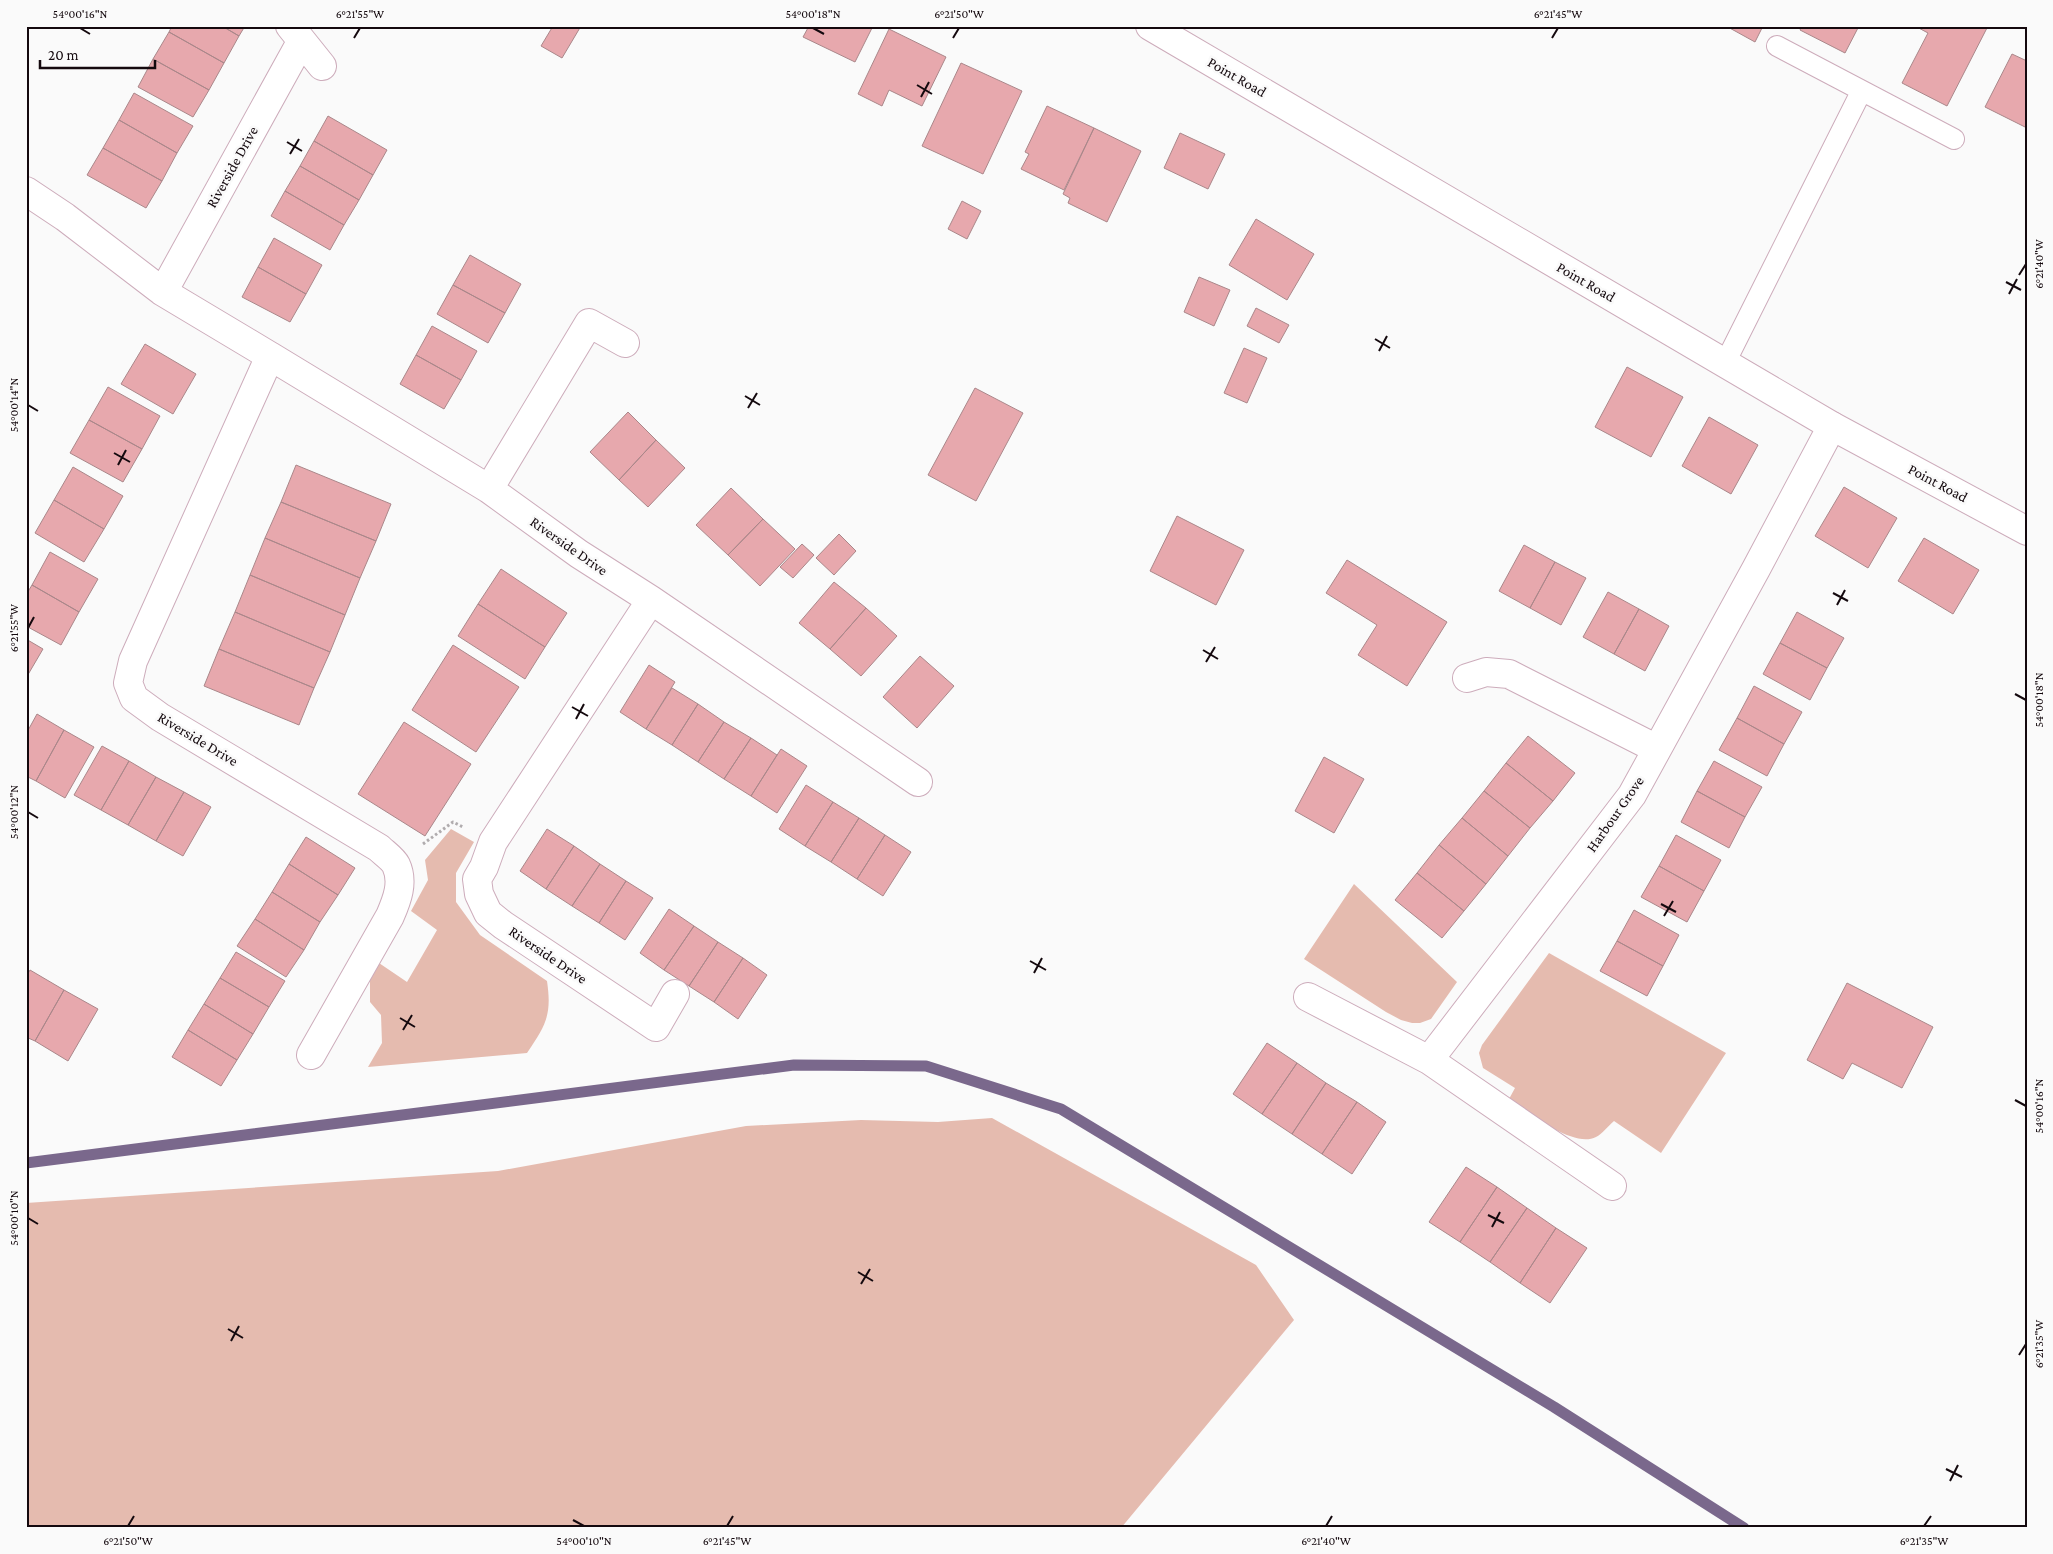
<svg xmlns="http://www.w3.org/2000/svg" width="2053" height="1554" font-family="'Crimson Pro',serif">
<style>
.green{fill:#e5bbaf}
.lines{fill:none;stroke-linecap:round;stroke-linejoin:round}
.stream{stroke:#7a688c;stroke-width:11}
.building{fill:#e7a8ad;stroke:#aa878a}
.service-casing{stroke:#cdacbb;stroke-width:22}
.minor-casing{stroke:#cdacbb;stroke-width:30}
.tertiary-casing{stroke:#cdacbb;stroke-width:30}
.path{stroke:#b0acae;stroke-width:3;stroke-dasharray:2.5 2.5;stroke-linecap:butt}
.service{stroke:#fff;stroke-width:20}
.minor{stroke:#fff;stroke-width:28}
.tertiary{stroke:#fff;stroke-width:28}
.ticks{fill:none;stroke:#14090e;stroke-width:2}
.labels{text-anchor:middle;stroke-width:5;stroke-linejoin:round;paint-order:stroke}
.street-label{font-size:15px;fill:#14090e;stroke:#fafafa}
.neatline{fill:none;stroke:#14090e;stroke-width:2}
.ticks-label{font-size:12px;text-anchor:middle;fill:#14090e}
</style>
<rect width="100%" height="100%" fill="#fafafa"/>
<path class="green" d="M451 829 474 842 456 873V902L480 935 547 981C552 1015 546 1025 527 1053L368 1067 382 1043 381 1015 370 1002V980L379 963 407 982 437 930 411 911 428 880 425 860Z
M1354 884 1457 982 1431 1019 1420 1023H1412L1401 1020 1386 1012 1304 959Z
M1549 953 1726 1053 1661 1153 1614 1121C1608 1126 1602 1134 1596 1137 1573 1149 1527 1111 1509 1099L1515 1088 1483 1068 1479 1053 1482 1045Z
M992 1118 1256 1265 1294 1320 1121 1528H26V1203L498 1171 746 1126 861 1120 938 1122Z"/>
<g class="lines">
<path class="stream" d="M26 1163 794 1065 926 1066 1061 1109 1554 1407 1744 1528"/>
</g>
<path class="building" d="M172 26H222L239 36 224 63 169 32Z
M222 26H245L239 36Z
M553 26H581L562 58 541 46Z
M809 26H873L855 62 803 37Z
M1726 26H1763L1755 42Z
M1802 26H1859L1845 53 1800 30Z
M1915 26H1988L1947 106 1902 83 1928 33Z
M889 29 946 57 922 106 889 90 882 106 858 94Z
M169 32 224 63 209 90 153 59Z
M2012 54 2027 61V128L1985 107Z
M153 59 209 90 193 117 138 87Z
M961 63 1022 91 983 174 922 146Z
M134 93 193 126 177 153 119 120Z
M1047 106 1094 128 1064 190 1021 169 1029 154 1025 152Z
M328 116 387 150 373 175 314 141Z
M119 120 177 153 162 181 103 148Z
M1094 128 1141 151 1107 222 1068 203 1070 198 1063 194Z
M1180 133 1225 154 1208 189 1164 168Z
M314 141 373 175 359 200 300 166Z
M103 148 162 181 146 208 87 175Z
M300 166 359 200 344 225 285 191Z
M285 191 344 225 330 250 271 216Z
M962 201 981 211 967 239 948 229Z
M1256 219 1314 254 1287 300 1229 265Z
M274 238 322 265 306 294 258 267Z
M470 255 521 284 505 313 453 285Z
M258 267 306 294 290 322 242 297Z
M1199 277 1230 290 1214 326 1184 312Z
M453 285 505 313 488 343 437 314Z
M1256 308 1289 325 1279 343 1247 326Z
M432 326 477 351 461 380 416 355Z
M145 344 196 374 173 414 121 384Z
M1244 348 1267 358 1247 403 1224 393Z
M416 355 461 380 444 409 400 384Z
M1627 367 1683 397 1651 457 1595 427Z
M108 387 160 416 142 449 89 420Z
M975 388 1023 413 976 501 928 475Z
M628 412 656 440 619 480 590 452Z
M1709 417 1758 445 1731 494 1682 466Z
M89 420 142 449 123 482 70 453Z
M656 440 685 468 648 507 619 480Z
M296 465 391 504 376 541 281 502Z
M73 467 123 496 104 529 54 500Z
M1844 487 1897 518 1868 568 1815 536Z
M731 488 763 519 728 555 696 525Z
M54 500 104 529 84 562 35 533Z
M281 502 376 541 360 578 265 538Z
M1177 516 1244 550 1216 605 1150 571Z
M763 519 795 549 760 586 728 555Z
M839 534 856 551 834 575 816 558Z
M265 538 360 578 345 615 250 575Z
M1924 538 1979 570 1953 614 1898 581Z
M802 544 814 555 793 578 780 567Z
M1524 545 1555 562 1530 608 1499 591Z
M50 552 98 579 79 612 32 585Z
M1347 560 1447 622 1407 686 1358 655 1377 625 1326 593Z
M1555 562 1586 578 1561 625 1530 608Z
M501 569 567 613 545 647 478 604Z
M250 575 345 615 330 652 235 612Z
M834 582 866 608 830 649 799 623Z
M32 585 79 612 61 645 26 626V595Z
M1608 592 1639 609 1614 654 1583 637Z
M478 604 545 647 525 679 458 636Z
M866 608 897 636 861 676 830 649Z
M1639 609 1669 626 1645 671 1614 654Z
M235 612 330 652 314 688 219 649Z
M1797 612 1844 638 1827 668 1780 643Z
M26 639 43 649 26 678Z
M1780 643 1827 668 1810 700 1763 674Z
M453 645 519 687 476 752 412 710Z
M219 649 314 688 299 725 204 686Z
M920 656 954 686 917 728 883 697Z
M649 665 675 682 646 729 620 712Z
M1754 686 1802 712 1784 744 1737 718Z
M672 688 698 704 672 745 646 729Z
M698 704 724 722 698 762 672 745Z
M37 714 64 730 36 781 26 776V734Z
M1737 718 1784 744 1767 776 1719 750Z
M404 722 471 764 425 836 358 794Z
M724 722 751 738 724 779 698 762Z
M64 730 94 747 65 798 36 781Z
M1528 736 1575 773 1553 801 1506 763Z
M751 738 777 755 751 796 724 779Z
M102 746 129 761 101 810 74 795Z
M781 749 807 766 777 813 751 796Z
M1324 757 1364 779 1334 833 1295 811Z
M129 761 156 777 128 825 101 810Z
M1714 761 1762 787 1745 817 1697 791Z
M1506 763 1553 801 1530 828 1484 791Z
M156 777 184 792 156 841 128 825Z
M806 785 833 802 805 846 779 829Z
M1484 791 1530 828 1508 856 1462 818Z
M1697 791 1745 817 1729 848 1681 822Z
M184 792 211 807 183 856 156 841Z
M833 802 859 818 831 862 805 846Z
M859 818 885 835 857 879 831 862Z
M1462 818 1508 856 1486 884 1439 845Z
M547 829 574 846 546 889 520 871Z
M885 835 911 852 883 896 857 879Z
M1676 835 1721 860 1704 891 1659 866Z
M306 837 355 868 338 895 289 864Z
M1439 845 1486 884 1464 911 1417 873Z
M574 846 600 864 572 906 546 889Z
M289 864 338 895 320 922 272 892Z
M600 864 626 881 599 923 572 906Z
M1659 866 1704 891 1687 922 1641 897Z
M1417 873 1464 911 1442 938 1395 900Z
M626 881 653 898 625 940 599 923Z
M272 892 320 922 304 950 255 919Z
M669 909 694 926 664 970 640 953Z
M1634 910 1679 935 1663 966 1617 941Z
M255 919 304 950 286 977 237 946Z
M694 926 718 942 689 986 664 970Z
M1617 941 1663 966 1647 996 1600 971Z
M718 942 743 958 714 1002 689 986Z
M236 952 285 981 269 1007 220 978Z
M743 958 767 975 738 1019 714 1002Z
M30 970 64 990 35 1041 26 1037V977Z
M220 978 269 1007 253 1034 204 1004Z
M1847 983 1933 1027 1902 1088 1852 1063 1843 1079 1807 1060Z
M64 990 98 1009 68 1061 35 1041Z
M204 1004 253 1034 237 1060 188 1030Z
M188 1030 237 1060 221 1086 172 1057Z
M1267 1043 1297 1063 1262 1114 1233 1094Z
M1297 1063 1326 1083 1292 1134 1262 1114Z
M1326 1083 1357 1102 1322 1154 1292 1134Z
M1357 1102 1386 1122 1352 1174 1322 1154Z
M1466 1167 1497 1187 1460 1242 1429 1222Z
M1497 1187 1527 1208 1490 1262 1460 1242Z
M1527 1208 1556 1228 1520 1283 1490 1262Z
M1556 1228 1587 1248 1550 1303 1520 1283Z"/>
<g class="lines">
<defs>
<path id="service" d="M1777 46 1954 139
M1725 363 1861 92"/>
<path id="minor" d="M290 26 322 66
M26 191 65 217 163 292 301 42
M163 292 270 356 133 661 128 683 134 698 160 717 379 848C384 853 393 859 396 865 404 882 397 900 390 916L311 1055
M270 356 489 489 589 323 625 343
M489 489 579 554 651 600 493 842 484 867 477 879 479 894 488 913 503 925 656 1027 675 994
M651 600 918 782
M1467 678 1486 672 1509 674 1657 749
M1308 997 1429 1060 1632 795 1756 569 1832 426
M1429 1060 1612 1186"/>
<path id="tertiary" d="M1150 26 1832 426 2027 531"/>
</defs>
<use href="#service" class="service-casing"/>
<use href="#minor" class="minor-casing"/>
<use href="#tertiary" class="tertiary-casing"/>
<path class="path" d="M423 844 453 822 463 827"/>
<use href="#service" class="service"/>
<use href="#minor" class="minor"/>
<use href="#tertiary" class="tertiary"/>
</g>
<path class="ticks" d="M80 28 90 34M813 28 824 34M354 38 360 28M953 38 959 28M1552 38 1558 28M917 85 932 94M921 97 929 82M287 142 302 151M290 154 299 139M2019 275 2026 264M2006 282 2021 290M2009 294 2017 279M1375 339 1390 348M1379 351 1387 336M745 396 760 405M28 405 38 411M748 408 757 393M114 453 130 462M118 465 126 450M1833 593 1848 601M1837 605 1845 590M28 628 34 617M1203 650 1218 659M1206 662 1215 647M2015 694 2026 700M572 707 588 716M576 719 584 704M28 812 38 818M1661 904 1676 912M1664 916 1673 901M1030 961 1046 970M1034 973 1042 958M400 1018 415 1027M403 1030 412 1015M2015 1100 2026 1106M1488 1215 1504 1223M28 1218 38 1224M1492 1227 1500 1212M858 1272 873 1281M861 1284 870 1269M228 1329 243 1338M231 1341 239 1326M2019 1355 2026 1344M1946 1469 1962 1477M1950 1481 1958 1465M573 1520 584 1526M128 1526 134 1516M727 1526 733 1516M1326 1526 1332 1516M1924 1526 1931 1516"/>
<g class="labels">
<g class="street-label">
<text transform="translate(1237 77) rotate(30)" y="5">Point Road</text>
<text transform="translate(232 167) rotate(-61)" y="5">Riverside Drive</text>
<text transform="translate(1586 282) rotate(30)" y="5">Point Road</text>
<text transform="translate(1938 483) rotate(28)" y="5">Point Road</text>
<text transform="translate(569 546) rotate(35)" y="5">Riverside Drive</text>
<text transform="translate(198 739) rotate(31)" y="5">Riverside Drive</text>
<text transform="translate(1615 814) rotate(-55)" y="5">Harbour Grove</text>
<text transform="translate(548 955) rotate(34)" y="5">Riverside Drive</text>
</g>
</g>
<rect width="2053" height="1554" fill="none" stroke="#fafafa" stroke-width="55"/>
<path d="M40 60v8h115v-8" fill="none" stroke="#14090e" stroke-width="2.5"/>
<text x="48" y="60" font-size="15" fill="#14090e" stroke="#fafafa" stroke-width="4" paint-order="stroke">20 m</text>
<rect x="28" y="28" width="1998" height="1498" class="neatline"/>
<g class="ticks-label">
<text x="80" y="18">54°00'16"N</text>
<text x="360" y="18">6°21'55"W</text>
<text x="813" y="18">54°00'18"N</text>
<text x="959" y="18">6°21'50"W</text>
<text x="1558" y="18">6°21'45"W</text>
<text transform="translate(2039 264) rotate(-90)" y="4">6°21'40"W</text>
<text transform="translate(14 405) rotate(-90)" y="4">54°00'14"N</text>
<text transform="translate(14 628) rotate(-90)" y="4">6°21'55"W</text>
<text transform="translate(2039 700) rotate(-90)" y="4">54°00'18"N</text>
<text transform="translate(14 812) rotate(-90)" y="4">54°00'12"N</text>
<text transform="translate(2039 1106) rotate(-90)" y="4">54°00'16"N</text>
<text transform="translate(14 1218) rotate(-90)" y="4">54°00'10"N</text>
<text transform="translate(2039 1344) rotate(-90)" y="4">6°21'35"W</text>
<text x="128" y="1545">6°21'50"W</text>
<text x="584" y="1545">54°00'10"N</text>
<text x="727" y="1545">6°21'45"W</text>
<text x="1326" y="1545">6°21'40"W</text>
<text x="1924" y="1545">6°21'35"W</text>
</g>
</svg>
